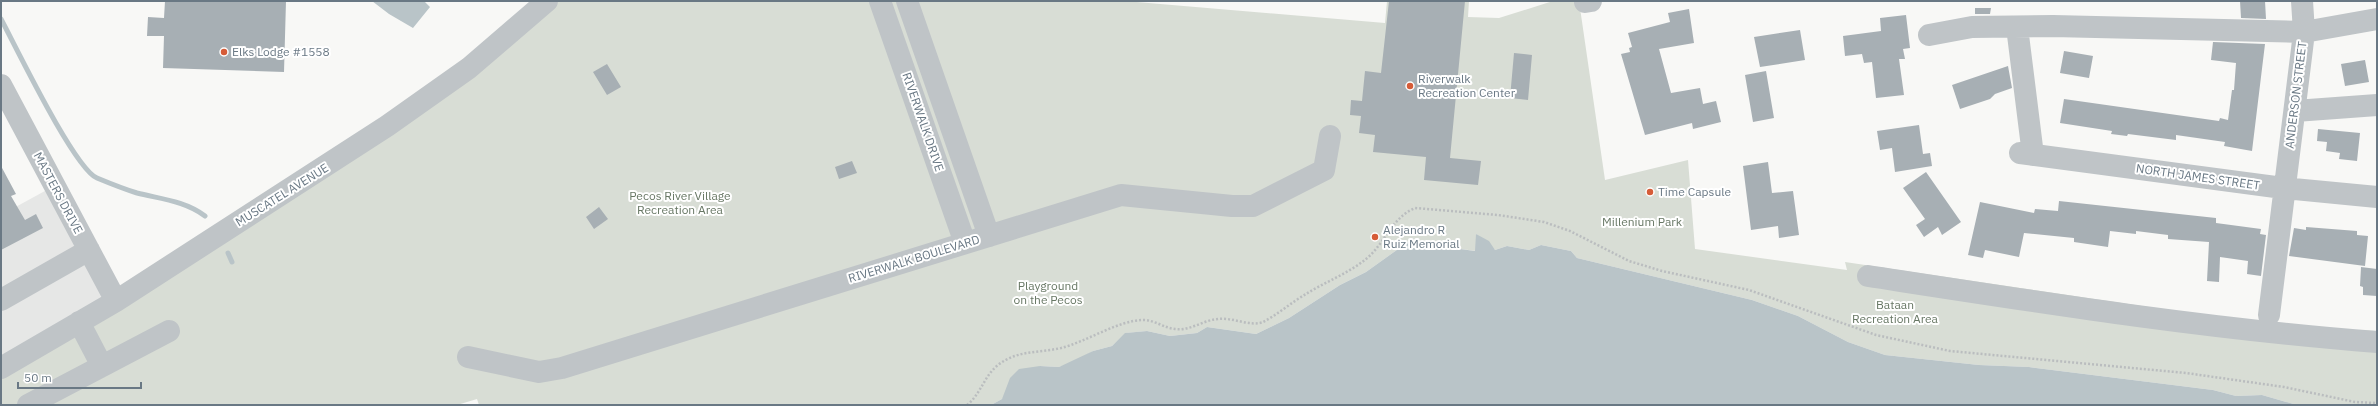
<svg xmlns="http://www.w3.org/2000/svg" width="2378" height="406" font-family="'IBM Plex Sans',sans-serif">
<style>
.built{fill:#e6e7e6}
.green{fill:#d8ddd5}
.water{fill:#b9c4c8}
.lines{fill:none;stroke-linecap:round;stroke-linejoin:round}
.stream{stroke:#b9c4c8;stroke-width:5}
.building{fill:#a7afb4}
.path{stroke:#babdbf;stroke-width:2.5;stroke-dasharray:2 2;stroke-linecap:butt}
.minor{stroke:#bfc4c7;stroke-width:22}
.poi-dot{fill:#d65c38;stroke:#fff;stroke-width:1.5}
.labels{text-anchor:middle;stroke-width:4;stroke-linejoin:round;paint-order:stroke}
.poi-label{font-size:12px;fill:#697884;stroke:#fff;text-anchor:start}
.street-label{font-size:12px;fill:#697884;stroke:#fff}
.park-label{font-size:12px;fill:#677764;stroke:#fff}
</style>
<rect width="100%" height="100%" fill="#f8f8f6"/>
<path class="built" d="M54 186 116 301 1 368V215Z"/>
<path class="green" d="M547 1H1125L1385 23 1387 1H1469L1468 17 1499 18 1553 1H1579L1605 180 1688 160 1695 249 1847 270 1845 262 2277 326 2377 331V405H2297L2262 395 2236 396 2213 390 2029 367 1979 365 1885 355 1848 342 1798 316 1752 300 1577 258 1571 251 1541 245 1529 250 1507 246 1495 250 1476 234V251L1408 242 1366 272 1340 285 1289 318 1256 334 1207 327 1197 333 1170 336 1147 331 1126 333 1112 346 1093 351 1074 362 1059 367 1040 366 1002 399 991 405H479L477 399 457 405H1V368L337 160Z"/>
<path class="water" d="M372 1H424L430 7 413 28 389 14Z
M1476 234 1489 241 1495 250 1507 246 1529 250 1541 245 1571 251 1577 258 1752 300 1798 316 1848 342 1885 355 1979 365 2029 367 2213 390 2236 396 2262 395 2297 405H991L1002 399 1010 378 1019 369 1040 366 1059 367 1093 351 1112 346 1125 333 1147 331 1170 336 1197 333 1207 327 1256 334 1289 318 1340 285 1366 272 1408 242 1475 251Z"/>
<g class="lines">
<path class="stream" d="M1 19C16 47 74 168 97 178 109 183 124 189 137 193 161 199 185 201 205 216
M228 253 232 262"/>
</g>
<path class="building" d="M165 1H286L284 72 163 68 164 36H147L148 17 164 18Z
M1389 1H1465L1450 158 1481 161 1478 185 1424 180 1426 157 1373 152 1375 135 1359 133 1361 116 1350 115 1351 100 1362 101 1365 71 1381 73Z
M2240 1H2265L2266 19 2241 18Z
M1975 8H1991L1990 14H1975Z
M1689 9 1694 43 1659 49 1671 93 1700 88 1703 104 1716 101 1721 122 1693 129 1692 123 1645 135 1621 54 1630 52 1629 48 1632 47 1628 33 1670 22 1668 13Z
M1906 15 1910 48 1903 49 1905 59H1899L1904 95 1876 98 1872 62 1864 63 1862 54 1845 56 1843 36 1881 31 1880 18Z
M1800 30 1805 60 1760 67 1754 37Z
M2213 42 2265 44 2252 151 2224 146 2225 142 2176 135V140L2128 134 2127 136 2111 134 2112 131 2060 123 2064 99 2219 121 2220 118 2228 120 2232 90H2234L2236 63 2211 60Z
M2064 51 2093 56 2089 78 2060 73Z
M1514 53 1532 55 1528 100 1510 98Z
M2365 60 2369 82 2345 86 2341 64Z
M607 64 621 87 607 95 593 72Z
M2008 66 2012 88 1995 94 1990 99 1960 109 1952 85Z
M1766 71 1774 118 1753 122 1745 75Z
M1919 125 1923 154 1930 153 1932 166 1895 172 1892 148 1880 150 1877 131Z
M2318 129 2360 133 2357 161 2339 159 2340 153 2326 151 2327 142 2317 141Z
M852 161 857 173 839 179 835 167Z
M1768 162 1772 193 1793 191 1799 235 1779 238 1778 226 1751 230 1743 166Z
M1 166 16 194 11 196 25 220 36 214 43 228 1 250Z
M1926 172 1961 222 1942 235 1938 227 1924 237 1916 225 1925 219 1903 188Z
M2059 201 2216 218V223L2261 229 2260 234 2266 235 2261 276 2247 274 2248 261 2220 257 2219 282 2207 281 2209 242 2168 239V235L2136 231V234L2110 231 2108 247 2074 242V238L2024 233 2019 257 1985 250 1983 258 1968 255 1980 202 2034 213 2035 209 2058 211Z
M599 207 608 219 594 229 586 217Z
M2306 227 2357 231V235L2368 236 2365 266 2289 256 2294 228 2306 230Z
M2361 267 2377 269V296L2363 295V287L2360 286Z"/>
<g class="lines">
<path class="path" d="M967 405C981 394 984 376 998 365 1017 350 1039 353 1061 348 1086 342 1119 320 1143 320 1155 320 1164 328 1175 329 1191 331 1203 320 1218 319 1233 317 1250 327 1263 322 1277 315 1292 302 1306 294 1325 282 1349 273 1366 259 1385 244 1391 218 1415 208L1498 215 1544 222 1570 231 1629 261 1662 271 1749 290 1876 335 1950 351 2186 373 2284 387 2355 402 2377 403"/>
<path class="minor" d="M880 1 965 243
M907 1 989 236
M1585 2 1591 1
M2017 27 2033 155
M1929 35 1972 27 2053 26 2304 32 2377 19
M1 85 116 301
M2295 111 2377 105
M2020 153 2283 188 2377 197
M1868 276C2037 302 2206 329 2377 342
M1 300 89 250
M2269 315 2302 49 2304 32 2302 1
M79 322 102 366
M468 357 539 372 562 368 1121 195 1232 206H1253L1324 170 1330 136
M1 368 116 301 387 126 469 68 547 1
M28 405 169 331"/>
</g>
<g class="poi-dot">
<circle cx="224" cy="52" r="4"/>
<circle cx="1410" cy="86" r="4"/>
<circle cx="1650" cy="192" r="4"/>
<circle cx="1375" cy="237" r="4"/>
</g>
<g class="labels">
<g class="poi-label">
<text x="232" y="56">Elks Lodge #1558</text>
<text x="1418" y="83">Riverwalk<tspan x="1418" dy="14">Recreation Center</tspan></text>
<text x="1658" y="196">Time Capsule</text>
<text x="1383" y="234">Alejandro R<tspan x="1383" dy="14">Ruiz Memorial</tspan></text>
</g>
<g class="street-label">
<text transform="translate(2296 95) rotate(-83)" y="4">ANDERSON STREET</text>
<text transform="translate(923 122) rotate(71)" y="4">RIVERWALK DRIVE</text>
<text transform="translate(2198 177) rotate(8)" y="4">NORTH JAMES STREET</text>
<text transform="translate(58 193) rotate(62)" y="4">MASTERS DRIVE</text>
<text transform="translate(282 195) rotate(-32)" y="4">MUSCATEL AVENUE</text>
<text transform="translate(914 259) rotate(-17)" y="4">RIVERWALK BOULEVARD</text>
</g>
<g class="park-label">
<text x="680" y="200">Pecos River Village<tspan x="680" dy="14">Recreation Area</tspan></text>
<text x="1642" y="226">Millenium Park</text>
<text x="1048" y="290">Playground<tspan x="1048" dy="14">on the Pecos</tspan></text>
<text x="1895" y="309">Bataan<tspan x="1895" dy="14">Recreation Area</tspan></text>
</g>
</g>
<rect width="2378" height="406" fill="none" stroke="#697884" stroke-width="4"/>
<path d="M18 382v6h123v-6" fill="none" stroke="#697884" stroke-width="2"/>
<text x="24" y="382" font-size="12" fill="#697884" stroke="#ffffff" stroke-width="3" paint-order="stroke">50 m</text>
</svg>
